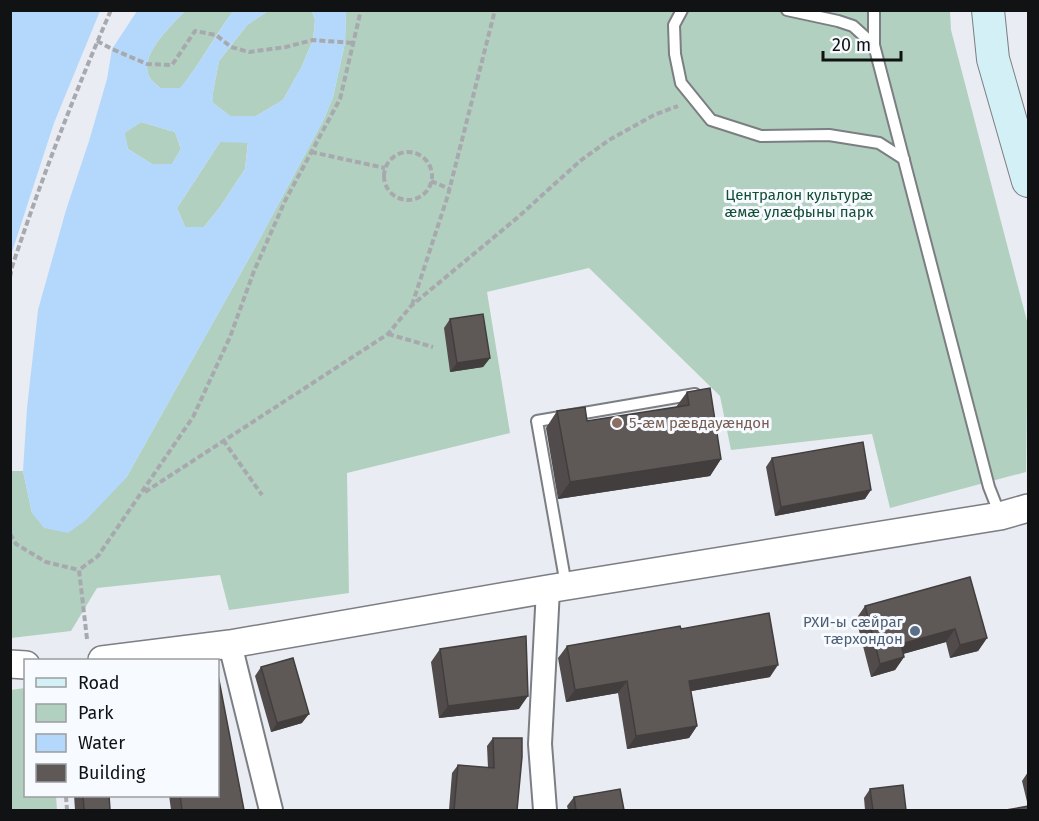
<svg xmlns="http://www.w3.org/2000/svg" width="1039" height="821" font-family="'Fira Sans',sans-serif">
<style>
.green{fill:#b2d0bf}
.water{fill:#b4d8fb;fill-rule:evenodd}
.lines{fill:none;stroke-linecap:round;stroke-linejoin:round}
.service-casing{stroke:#7b7e83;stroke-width:14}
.minor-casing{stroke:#7b7e83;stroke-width:26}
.tertiary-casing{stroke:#7b7e83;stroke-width:30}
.secondary-casing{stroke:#7b7e83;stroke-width:34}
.path{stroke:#a7a9ae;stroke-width:4;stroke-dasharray:6 3;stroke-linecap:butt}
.service{stroke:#fff;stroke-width:10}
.minor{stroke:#fff;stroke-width:22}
.tertiary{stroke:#fff;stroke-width:27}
.secondary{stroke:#d4f0f7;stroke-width:32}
.wall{fill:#514c4b}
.shaded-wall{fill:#423e3d}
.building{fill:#5e5857;stroke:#423e3d;stroke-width:1.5}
.education-dot{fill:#8d6e63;stroke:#f7fafe;stroke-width:2}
.service-dot{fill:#5c6f8a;stroke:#f7fafe;stroke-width:2}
.labels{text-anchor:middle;stroke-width:6;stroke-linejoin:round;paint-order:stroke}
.park-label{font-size:15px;fill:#134d34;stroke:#f7fafe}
.education-label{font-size:15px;fill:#785e54;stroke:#f7fafe;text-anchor:start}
.service-label{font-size:15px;fill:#4e5e75;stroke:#f7fafe;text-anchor:end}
</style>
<rect width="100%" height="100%" fill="#e9ecf2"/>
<path class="green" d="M185 11H233C215 36 200 63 181 88H160C157 85 152 81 150 78 137 56 172 25 185 11Z
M268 11H312L315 20 313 40 301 68 283 100 256 116H230L213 103V92L219 61 247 25Z
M346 11H950L951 30 1028 325 1026 472 890 508 872 434 731 450 720 396 589 268 487 292 510 433 347 473 349 593 229 610 220 575 97 588 71 631 11 638V471H23L32 513 126 478 257 244 324 119 333 97 345 43Z
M141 122 175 132 181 149 172 164H152L128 149 124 133Z
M220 142H248L245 169 220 207 204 227H185L177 208Z
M25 688 26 796H56L57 810H11V690Z"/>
<path class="water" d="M11 10 100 11 54 123 11 255Z
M137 11H185C172 25 137 56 150 78 152 81 157 85 160 88H180C200 64 215 36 233 11H268L247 25 219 61 213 92V103L230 116H256L283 100 301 68 313 40 315 20 312 11H346L345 43 333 97 324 119 257 244 126 478 86 520 68 533 44 528 32 513 23 471 27 408 38 310 66 210 89 141 107 79 112 49ZM141 122 175 132 181 149 172 164H152L128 149 125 133ZM220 142 248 143 245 169 220 207 204 227H185L177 208Z"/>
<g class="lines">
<defs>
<path id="service" d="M682 10 674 25 675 54 681 83 711 120 761 136 829 135 879 143 904 159
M787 10 838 21 853 26 874 45
M874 10V45L989 487 1000 515
M566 585 537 421 695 394"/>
<path id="minor" d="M230 644 271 810
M545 810 540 744 548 589"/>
<path id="tertiary" d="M102 660 230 644 548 589 1000 516 1028 508
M10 664 26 665"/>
<path id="secondary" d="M988 10 993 59 1028 181"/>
</defs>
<use href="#service" class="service-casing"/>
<use href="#minor" class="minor-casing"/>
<use href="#tertiary" class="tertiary-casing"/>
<use href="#secondary" class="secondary-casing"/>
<path class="path" d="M97 41 112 49 147 64 172 65 195 31 216 35 231 47 249 52 286 47 313 40 353 43
M311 152 385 168
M384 176a24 24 0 1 1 48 0a24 24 0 1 1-48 0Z
M431 181 450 189
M10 277 12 267C41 180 74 95 111 10
M412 305 448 195 495 10
M388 334 433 347
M223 440 262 495
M145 492 388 334 411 306 517 218 580 161 609 140 654 115 678 106
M10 534 16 544 46 562 79 570
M87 639 79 570 98 556 193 417 230 337 254 271 285 201 340 99 361 10
M66 796 67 810"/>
<use href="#service" class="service"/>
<use href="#minor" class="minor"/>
<use href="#tertiary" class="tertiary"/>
<use href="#secondary" class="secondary"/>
</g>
<path class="wall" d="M450 319 490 358 483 367 450 372 444 328Z
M687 392 721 459 710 476 558 499 546 428 557 411 587 421 676 407Z
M772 458 865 499 775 516 766 467Z
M865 606 987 638 978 651 950 658 946 642 903 654 904 657 895 670 871 677 856 619Z
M681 629 770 677 691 691 697 726 689 738 627 749 618 693 566 702 558 658 567 646Z
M440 649 519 709 439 718 431 662Z
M261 667 302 723 271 732 255 676Z
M493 738 517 810H449L452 773 458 765 488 768 487 746Z
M1028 772 1029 810 1022 781Z
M870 789 906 810H865L864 798Z
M74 795H109L110 810H75Z
M169 795H218L244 810H171Z
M574 797 624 810H568L567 806Z"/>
<path class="shaded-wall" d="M490 358 483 367 450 372 457 363Z
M721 459 710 476 558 499 570 482Z
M871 490 865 499 775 516 781 507Z
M955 629 946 642 892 657 901 644Z
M987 638 978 651 950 658 960 645Z
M904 657 895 670 871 677 880 664Z
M778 665 770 677 681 693 689 681Z
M627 681 618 693 566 702 575 690Z
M528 696 519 709 439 718 448 706Z
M309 714 302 723 271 732 277 723Z
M697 726 689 738 627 749 636 736Z"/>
<path class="building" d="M483 314 490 358 457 363 450 319Z
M710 388 721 459 570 482 557 411 585 407 587 421 689 405 687 392Z
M863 442 871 490 781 507 772 458Z
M970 577 987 638 960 645 955 629 901 644 904 657 880 664 865 606Z
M769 613 778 665 689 681 697 726 636 736 627 681 575 690 567 646 680 626 681 629Z
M526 636 528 696 448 706 440 649Z
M293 658 309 714 277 723 261 667Z
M218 675 244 810H182L180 795H218Z
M493 738H522V757L517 810H454L458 765 494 768Z
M903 785 906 810H873L870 789Z
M620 789 624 810H576L574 797Z
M83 795H109L110 810H84Z
M1029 806V810H1006Z"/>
<circle class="education-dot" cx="617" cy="423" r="6"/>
<circle class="service-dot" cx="915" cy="631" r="6"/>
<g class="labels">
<g class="park-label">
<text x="799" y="200">Централон культурæ<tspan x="799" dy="17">æмæ улæфыны парк</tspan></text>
</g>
<g class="education-label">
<text x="629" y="428">5-æм рӕвдауӕндон</text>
</g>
<g class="service-label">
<text x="903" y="627">РХИ-ы сæйраг<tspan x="903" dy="17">тæрхондон</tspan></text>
</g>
</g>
<rect width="1039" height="821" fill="none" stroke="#111214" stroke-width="24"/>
<rect x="24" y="659" width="195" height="138" fill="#f7fafe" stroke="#9b9da0" stroke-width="1.5"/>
<rect x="36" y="678" width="30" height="9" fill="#d4f0f7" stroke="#9b9da0" stroke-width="1.5"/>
<text x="78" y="689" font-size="18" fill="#111214">Road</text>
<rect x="36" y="704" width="30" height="18" fill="#b2d0bf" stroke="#9b9da0" stroke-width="1.5"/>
<text x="78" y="719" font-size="18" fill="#111214">Park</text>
<rect x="36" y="734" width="30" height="18" fill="#b4d8fb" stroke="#9b9da0" stroke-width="1.5"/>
<text x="78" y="749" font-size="18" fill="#111214">Water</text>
<rect x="36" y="764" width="30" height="18" fill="#5e5857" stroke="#9b9da0" stroke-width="1.5"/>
<text x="78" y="779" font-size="18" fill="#111214">Building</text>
<path d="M823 51v9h78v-9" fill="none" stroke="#111214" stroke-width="3"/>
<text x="832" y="51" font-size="18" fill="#111214" stroke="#f7fafe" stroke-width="4.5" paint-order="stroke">20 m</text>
</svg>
